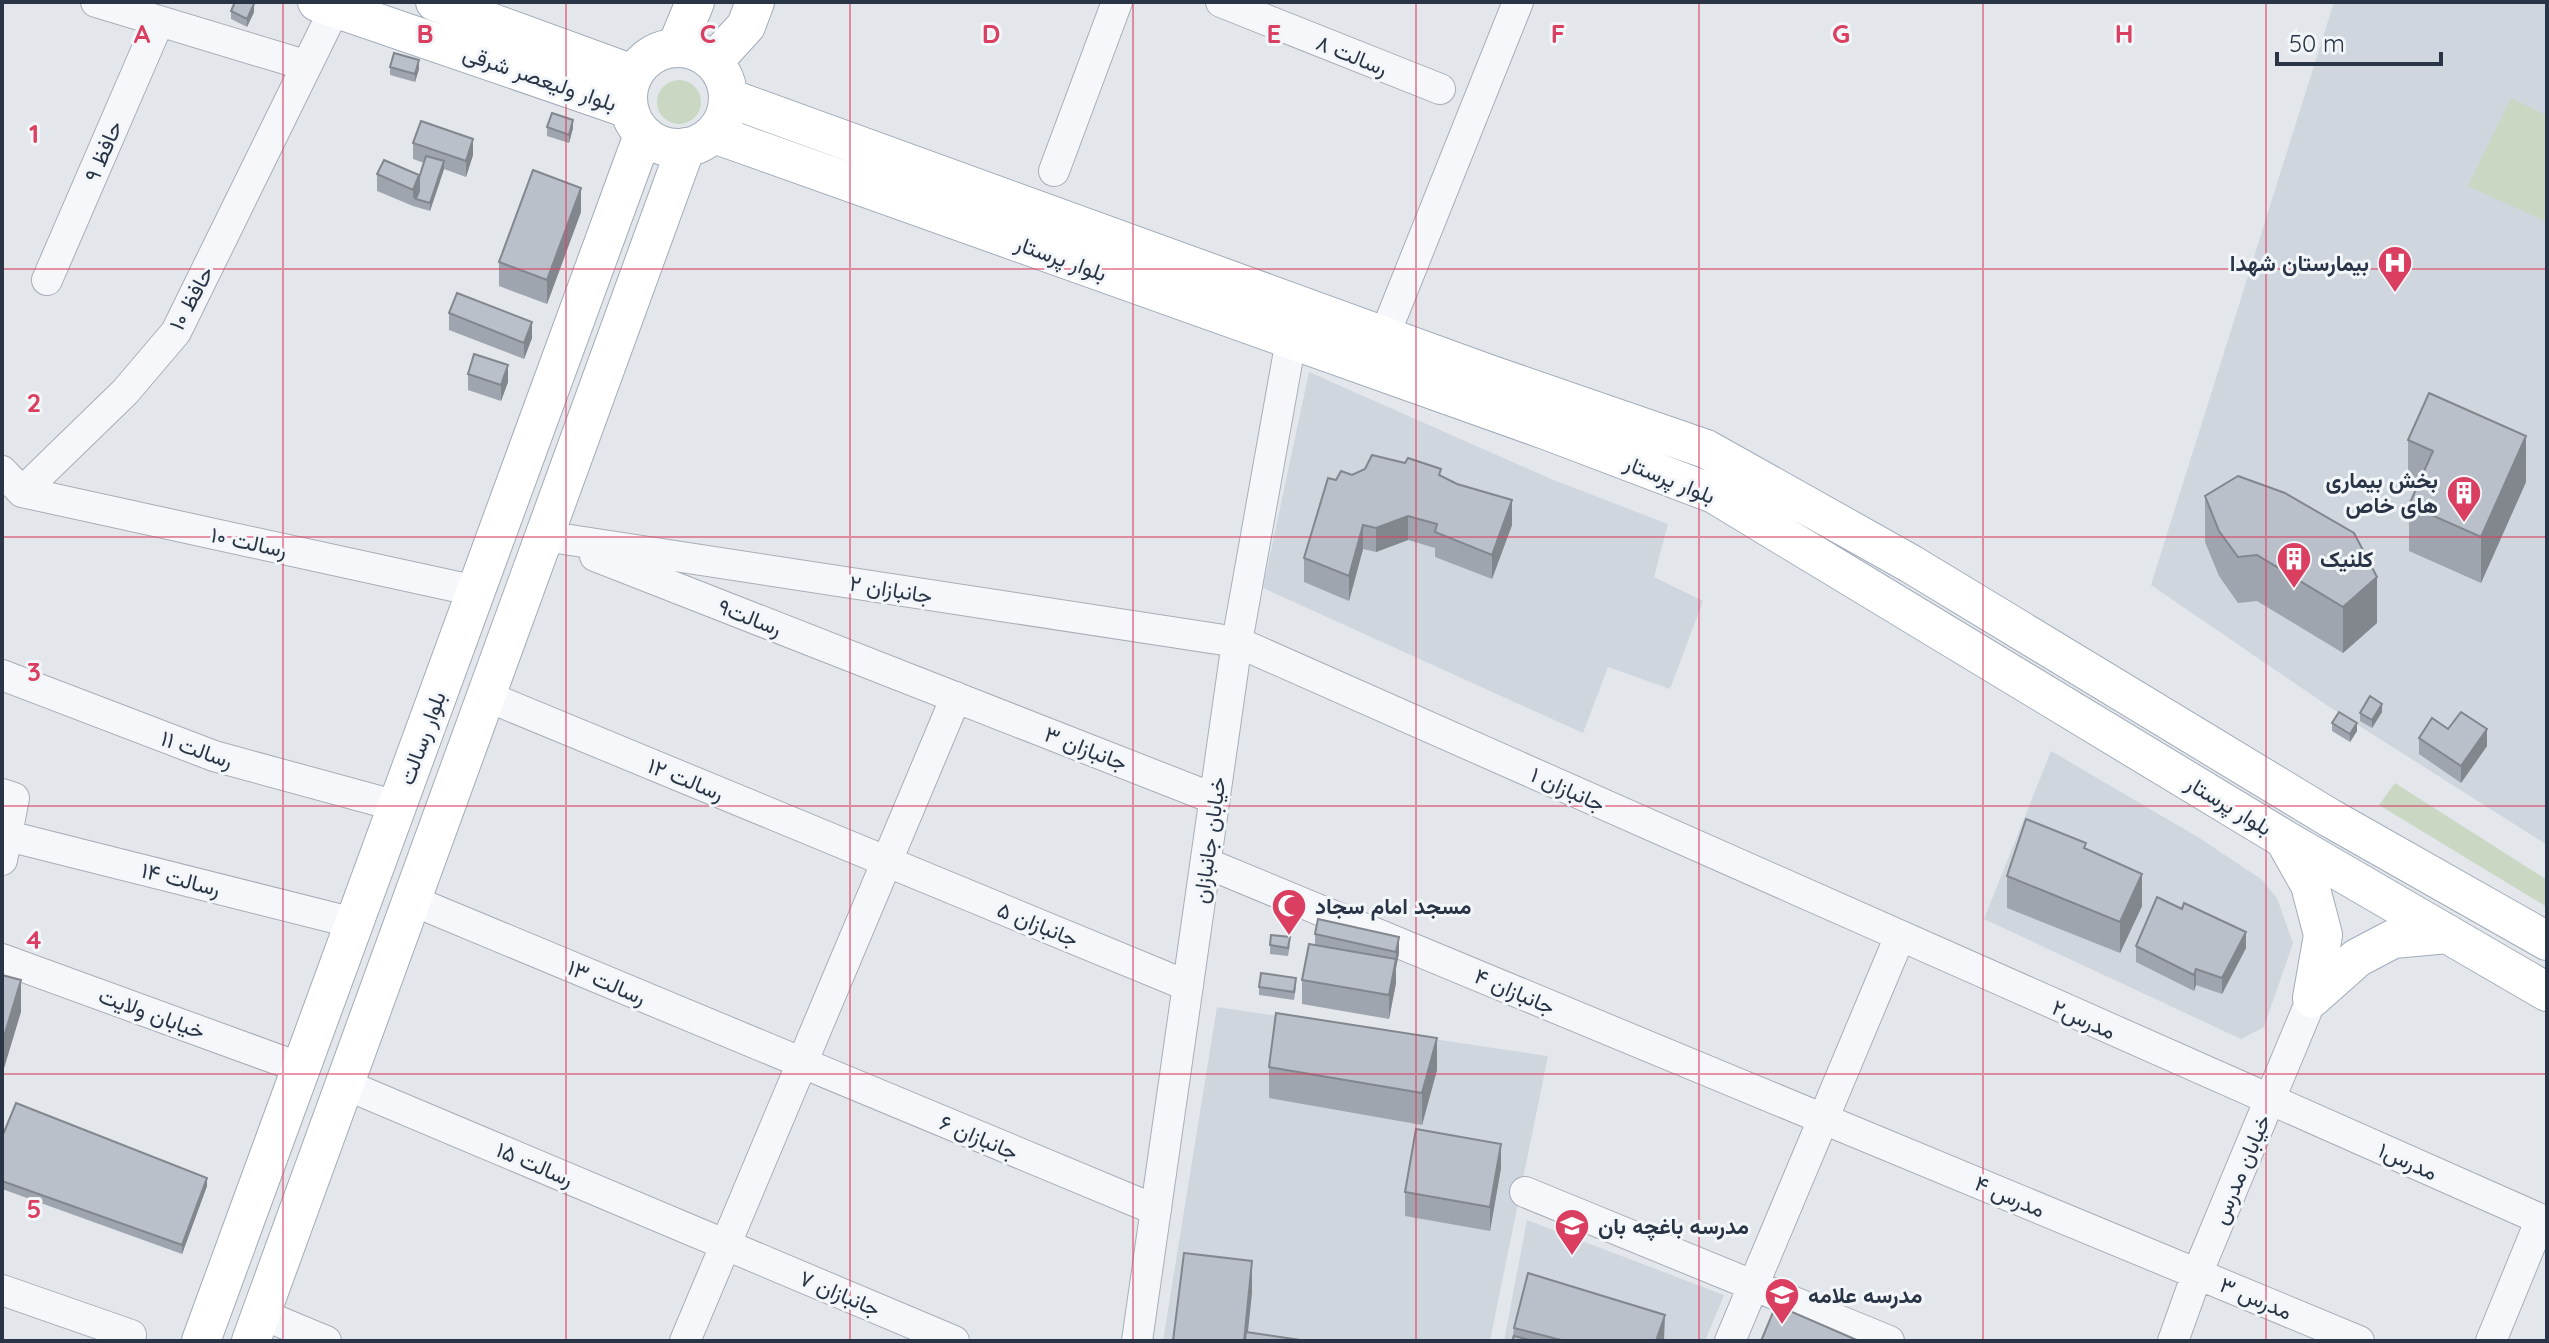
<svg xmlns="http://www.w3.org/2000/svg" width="2549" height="1343" font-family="Quicksand,Vazirmatn,sans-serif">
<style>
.built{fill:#d0d6de}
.green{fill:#c9d7c3}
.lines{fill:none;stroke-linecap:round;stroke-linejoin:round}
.minor-casing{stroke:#a7aeb7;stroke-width:32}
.major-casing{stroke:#a1acb9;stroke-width:40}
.minor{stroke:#f6f7fa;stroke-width:30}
.major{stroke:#fff;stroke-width:38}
.wall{fill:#9fa5ae}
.shaded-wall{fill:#82868d}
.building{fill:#b9c0ca;stroke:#82868d;stroke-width:2}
.grid{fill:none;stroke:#da3e61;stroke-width:2;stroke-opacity:0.55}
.labels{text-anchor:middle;stroke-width:6;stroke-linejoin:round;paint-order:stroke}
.street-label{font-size:22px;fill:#293546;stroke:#f3f6f9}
.poi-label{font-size:22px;font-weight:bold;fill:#293546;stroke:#f3f6f9;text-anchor:start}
.grid-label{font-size:26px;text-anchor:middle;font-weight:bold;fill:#da3e61;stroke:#f3f6f9;stroke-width:6;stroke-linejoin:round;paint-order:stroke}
</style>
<rect width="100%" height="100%" fill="#e3e7ec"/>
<path class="built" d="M2334 2H2547V845L2328 706 2151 585Z
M1309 372 1551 479 1668 524 1654 577 1703 601 1670 689 1608 667 1583 733 1263 588Z
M2051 751 2201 839 2261 879 2277 898 2293 943 2264 1027 2241 1039 1984 919Z
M1217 1007 1548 1056 1490 1341H1163Z
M1527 1220 1724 1295 1705 1341H1504Z"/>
<path class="green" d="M657 102a22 22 0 1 1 44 0a22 22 0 1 1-44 0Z
M2511 98 2547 116V222L2468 186Z
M2395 783 2547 880V907L2379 805Z"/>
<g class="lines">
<defs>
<path id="minor" d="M96 2 305 65
M1221 2 1440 89
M1054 171 1117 2
M47 280 159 21
M1385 334 1518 2
M2 471 22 492
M22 492 125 392 176 332 335 8
M22 492 476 591
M544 536 1237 642 2547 1222
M595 556 1215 799
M2 675 214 756 397 806
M486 696 1188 986
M2 794 14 798 2 860
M8 836 354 923
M1206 863 2359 1341
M411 900 1156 1210
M2 959 301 1068
M344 1084 954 1341
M1525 1192 1889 1341
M2 1290 131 1335
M261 1314 326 1341
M685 1341 956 697
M1137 1341 1237 642 1291 340
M1730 1341 1900 936
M2173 1341 2197 1274 2312 998
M2491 1341 2541 1219"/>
<path id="major" d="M317 2 626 108
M435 2 633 74
M628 98a50 50 0 1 1 100 0a50 50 0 1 1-100 0Z
M676 48 695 2
M713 62 746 26 755 2
M729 98 1492 375 1706 449 1911 564 2330 818 2547 941
M714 134 1548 431 1714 494 2284 839 2547 992
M2284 839 2310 885 2323 935 2312 998
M2312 998 2357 958 2393 939 2448 934
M201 1341 643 135
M251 1341 686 147"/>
</defs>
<use href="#minor" class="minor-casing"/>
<use href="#major" class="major-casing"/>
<use href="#minor" class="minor"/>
<use href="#major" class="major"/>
</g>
<path class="wall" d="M231 11 254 12 247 27 231 19Z
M390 67 419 69 415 82 390 75Z
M547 127 573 128 569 143 547 136Z
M413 143 473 155 466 177 444 169 430 211 413 206 377 191V174L419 178 424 163 413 159Z
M581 212 547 304 499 286V262Z
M449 313 532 338 524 359 449 330Z
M468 374 508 382 501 401 468 390Z
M2408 440 2526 482 2481 583 2409 551V505L2416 490 2408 486Z
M1352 475 1441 476 1512 525 1492 579 1435 557V548L1408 540 1376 552 1363 549 1349 601 1304 582V558Z
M2205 496 2377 623 2343 653 2257 601 2238 603 2219 576 2205 542Z
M2382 712 2372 728 2360 721V713Z
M2332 723 2357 731 2350 742 2332 731Z
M2448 729 2487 746 2461 783 2419 754V738Z
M2086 849 2142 906 2120 953 2007 908V876Z
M1315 934 1399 953 1396 968V983L1389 1019 1302 1004V980L1315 945Z
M1270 945H1290L1288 956 1270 954Z
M2136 946 2246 948 2222 994 2196 985 2194 991 2136 962Z
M1259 987H1296L1294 1000 1259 995Z
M1269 1067 1437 1070 1422 1125 1269 1098Z
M2 1137 207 1186 182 1254 2 1189Z
M1501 1168 1490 1231 1405 1216V1192Z
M1514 1328 1665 1339 1664 1341H1512Z"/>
<path class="shaded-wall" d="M254 4V12L247 27V19Z
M419 60V69L415 82V74Z
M573 120V128L569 143V135Z
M473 139V155L466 177V161Z
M444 161V169L430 211V203Z
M419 175V191L416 199 413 198V190Z
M581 188V212L547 304V280Z
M532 322V338L524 359V343Z
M508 365V382L501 401V385Z
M2526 436V482L2481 583V537Z
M1512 500V525L1492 579V555Z
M1408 516V540L1376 552V528Z
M1363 525V549L1349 601V576Z
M2377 577V623L2343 653V607Z
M2382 704V712L2372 728V720Z
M2357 723V731L2350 742V734Z
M2487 729V746L2461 783V766Z
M2142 874V906L2120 953V922Z
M2246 932V948L2222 994V978Z
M1399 937V953L1396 968V983L1389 1019V995Z
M2196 969V985L2194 991V975Z
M21 980V1012L2 1075V1043Z
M1437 1038V1070L1422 1125V1093Z
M1501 1144V1168L1490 1231V1207Z
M207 1178V1186L182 1254V1245Z
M1252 1261V1293L1247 1341H1244Z
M1665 1315 1664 1341H1656Z"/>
<path class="building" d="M235 2H250L254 4 247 19 231 11Z
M394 53 419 60 415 74 390 67Z
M552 113 573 120 569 135 547 127Z
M421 121 473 139 466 161 413 143Z
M426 156 444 161 430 203 416 199 419 191V178Z
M384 160 419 175 413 190 377 174Z
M533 170 581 188 547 280 499 262Z
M457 293 532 322 524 343 449 313Z
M474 354 508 365 501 385 468 374Z
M2429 393 2526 436 2481 537 2409 505 2433 451 2408 440Z
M1372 455 1405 463 1408 458 1441 469 1439 475 1457 484 1512 500 1492 555 1435 532 1437 524 1408 516 1376 528 1363 525 1349 576 1304 558 1328 478 1336 480 1341 471 1352 475 1365 469Z
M2238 476 2285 493 2354 533 2377 577 2343 607 2257 555 2238 557 2219 531 2205 496Z
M2370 696 2382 704 2372 720 2360 713Z
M2339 712 2357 723 2350 734 2332 723Z
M2461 712 2487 729 2461 766 2419 738 2432 718 2448 729Z
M2026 819 2086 843 2084 848 2142 874 2120 922 2007 876Z
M2157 897 2182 909 2184 903 2246 932 2222 978 2196 969 2194 975 2136 946Z
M1318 919 1399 937 1396 952 1315 934Z
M1271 935 1290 937 1288 948 1270 945Z
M1309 944 1396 959 1389 995 1302 980Z
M1261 973 1296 978 1294 992 1259 987Z
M2 975 21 980 2 1043Z
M1276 1013 1437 1038 1422 1093 1269 1067Z
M16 1103 207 1178 182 1245 2 1181V1137Z
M1416 1129 1501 1144 1490 1207 1405 1192Z
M1184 1253 1252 1261 1244 1341H1173Z
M1528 1273 1665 1315 1656 1341H1565L1514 1328Z
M1776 1305 1859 1341H1761Z
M1246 1332 1307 1341H1245Z
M1514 1336 1534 1341H1512Z"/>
<path class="grid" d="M283 2V1341M566 2V1341M850 2V1341M1133 2V1341M1416 2V1341M1699 2V1341M1983 2V1341M2266 2V1341M2 269H2547M2 537H2547M2 806H2547M2 1074H2547"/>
<defs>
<symbol id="hospital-pin" viewBox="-11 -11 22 30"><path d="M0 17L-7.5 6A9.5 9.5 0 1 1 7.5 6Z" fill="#da3e61" stroke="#f3f6f9"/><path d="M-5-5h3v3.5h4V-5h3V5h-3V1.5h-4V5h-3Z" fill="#fff"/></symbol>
<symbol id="building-pin" viewBox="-11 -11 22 30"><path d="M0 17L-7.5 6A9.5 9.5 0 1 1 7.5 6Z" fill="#da3e61" stroke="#f3f6f9"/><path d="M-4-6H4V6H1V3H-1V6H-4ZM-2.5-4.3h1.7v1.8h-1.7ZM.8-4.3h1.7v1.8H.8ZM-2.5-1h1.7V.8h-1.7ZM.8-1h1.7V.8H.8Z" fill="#fff"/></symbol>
<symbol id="mosque-pin" viewBox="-11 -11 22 30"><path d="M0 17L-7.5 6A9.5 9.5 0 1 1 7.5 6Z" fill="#da3e61" stroke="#f3f6f9"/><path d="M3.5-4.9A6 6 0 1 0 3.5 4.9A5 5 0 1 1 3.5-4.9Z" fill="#fff"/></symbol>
<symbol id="school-pin" viewBox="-11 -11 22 30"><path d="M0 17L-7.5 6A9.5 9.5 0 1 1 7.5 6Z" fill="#da3e61" stroke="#f3f6f9"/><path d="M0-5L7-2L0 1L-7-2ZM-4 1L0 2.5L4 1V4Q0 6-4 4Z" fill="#fff"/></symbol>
</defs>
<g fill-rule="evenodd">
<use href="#hospital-pin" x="2375" y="243" width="40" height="54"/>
<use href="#building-pin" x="2444" y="473" width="40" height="54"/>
<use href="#building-pin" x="2274" y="539" width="40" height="54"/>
<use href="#mosque-pin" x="1269" y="886" width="40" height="54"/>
<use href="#school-pin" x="1552" y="1206" width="40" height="54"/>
<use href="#school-pin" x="1762" y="1275" width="40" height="54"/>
</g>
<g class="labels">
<g class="street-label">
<text transform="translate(1352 55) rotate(22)" y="8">رسالت ۸</text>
<text transform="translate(540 78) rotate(19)" y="8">بلوار ولیعصر شرقی</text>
<text transform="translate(103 151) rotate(-67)" y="8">حافظ ۹</text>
<text transform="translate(1061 258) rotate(20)" y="8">بلوار پرستار</text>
<text transform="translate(191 298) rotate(-62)" y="8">حافظ ۱۰</text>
<text transform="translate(1670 479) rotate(22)" y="8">بلوار پرستار</text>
<text transform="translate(249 542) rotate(12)" y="8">رسالت ۱۰</text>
<text transform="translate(891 589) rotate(9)" y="8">جانبازان ۲</text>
<text transform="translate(750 617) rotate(21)" y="8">رسالت۹</text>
<text transform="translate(422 738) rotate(-70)" y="8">بلوار رسالت</text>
<text transform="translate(1086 748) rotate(21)" y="8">جانبازان ۳</text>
<text transform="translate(197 749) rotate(19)" y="8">رسالت ۱۱</text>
<text transform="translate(686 779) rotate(22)" y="8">رسالت ۱۲</text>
<text transform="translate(1568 789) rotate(24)" y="8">جانبازان ۱</text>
<text transform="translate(2229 805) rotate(31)" y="8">بلوار پرستار</text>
<text transform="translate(1209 840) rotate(-82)" y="8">خیابان جانبازان</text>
<text transform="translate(181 879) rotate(14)" y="8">رسالت ۱۴</text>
<text transform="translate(1038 924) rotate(22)" y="8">جانبازان ۵</text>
<text transform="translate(607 982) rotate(23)" y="8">رسالت ۱۳</text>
<text transform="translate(1515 991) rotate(23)" y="8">جانبازان ۴</text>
<text transform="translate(152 1013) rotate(20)" y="8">خیابان ولایت</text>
<text transform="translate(2084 1019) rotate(24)" y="8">مدرس۲</text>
<text transform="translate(979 1137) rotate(23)" y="8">جانبازان ۶</text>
<text transform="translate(2408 1161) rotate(24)" y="8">مدرس۱</text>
<text transform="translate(535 1164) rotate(23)" y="8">رسالت ۱۵</text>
<text transform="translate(2241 1169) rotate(-67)" y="8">خیابان مدرس</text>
<text transform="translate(2010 1196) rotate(23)" y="8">مدرس ۴</text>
<text transform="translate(840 1293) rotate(23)" y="8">جانبازان ۷</text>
<text transform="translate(2256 1298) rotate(23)" y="8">مدرس ۳</text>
</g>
<g class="poi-label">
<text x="2369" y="271" text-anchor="end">بیمارستان شهدا</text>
<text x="2438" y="488" text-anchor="end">بخش بیماری<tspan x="2438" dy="25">های خاص</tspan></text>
<text x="2320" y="567">کلنیک</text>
<text x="1315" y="914">مسجد امام سجاد</text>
<text x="1598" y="1234">مدرسه باغچه بان</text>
<text x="1808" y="1303">مدرسه علامه</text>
</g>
</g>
<g class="grid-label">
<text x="142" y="43">A</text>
<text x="425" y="43">B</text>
<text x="708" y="43">C</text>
<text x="991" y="43">D</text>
<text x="1274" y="43">E</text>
<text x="1558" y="43">F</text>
<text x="1841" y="43">G</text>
<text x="2124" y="43">H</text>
<text x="34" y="143">1</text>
<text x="34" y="412">2</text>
<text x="34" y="681">3</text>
<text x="34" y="949">4</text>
<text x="34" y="1218">5</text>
</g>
<rect width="2549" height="1343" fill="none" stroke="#293546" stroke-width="8"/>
<path d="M2277 52v12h164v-12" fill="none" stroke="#293546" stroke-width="4"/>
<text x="2289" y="52" font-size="24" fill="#293546" stroke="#f3f6f9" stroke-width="6" paint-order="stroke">50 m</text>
</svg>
